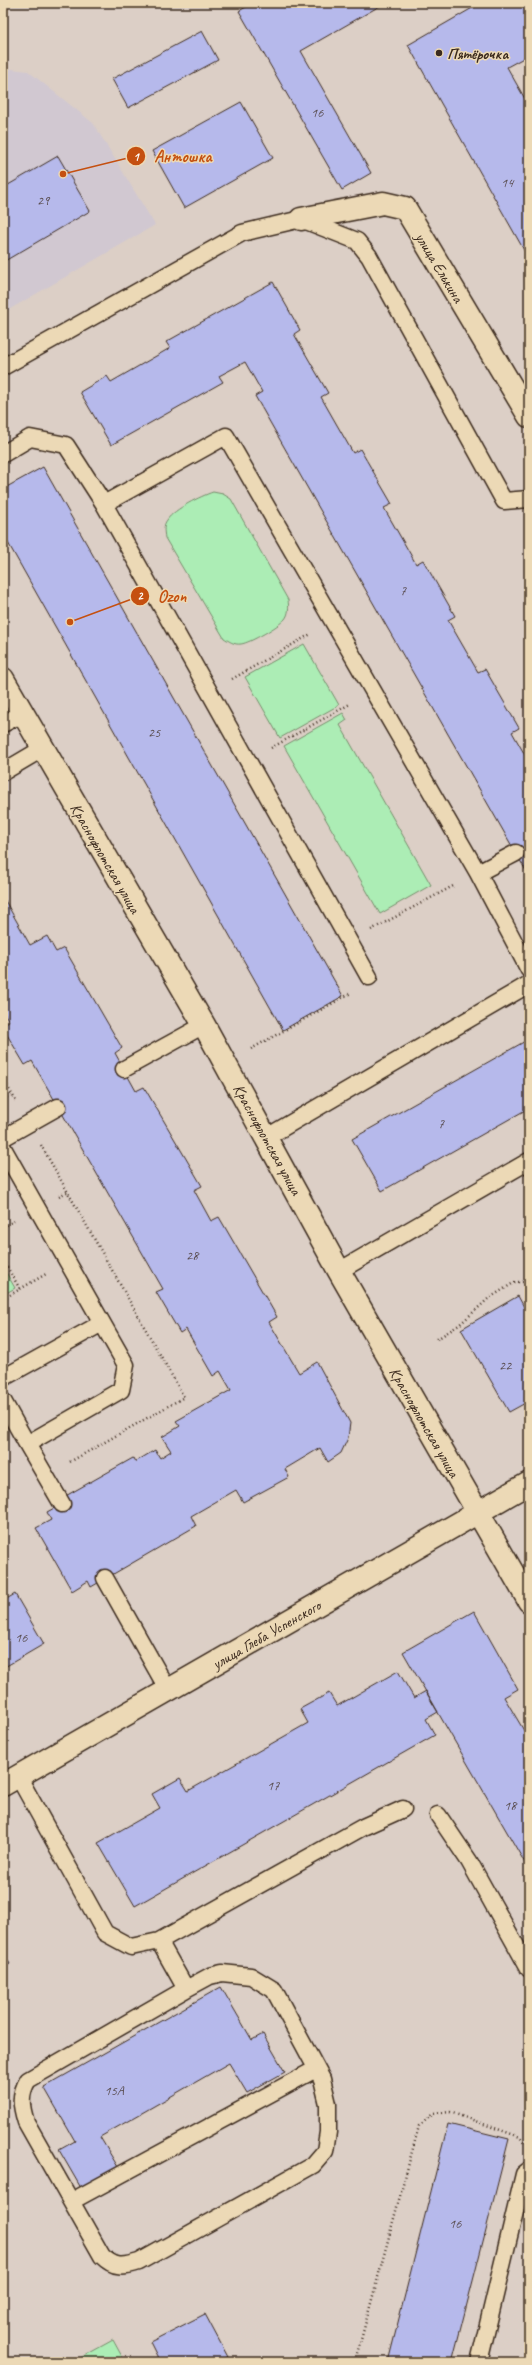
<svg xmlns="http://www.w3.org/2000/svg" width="532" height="2365" font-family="Caveat,sans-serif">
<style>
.built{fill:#d1c8d1}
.park{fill:#acedb5;stroke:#748c6a}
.building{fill:#b6b9eb;stroke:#3b2a1e}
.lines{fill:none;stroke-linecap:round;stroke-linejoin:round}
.service-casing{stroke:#3b2a1e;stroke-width:19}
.minor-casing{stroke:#3b2a1e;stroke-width:25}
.path{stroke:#3b2a1e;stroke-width:2.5;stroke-dasharray:1 3;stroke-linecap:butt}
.service{stroke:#ecd9b6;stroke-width:16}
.minor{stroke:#ecd9b6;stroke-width:22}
.poi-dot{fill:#3b2a1e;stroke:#ecd9b6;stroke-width:1.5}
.labels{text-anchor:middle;stroke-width:3;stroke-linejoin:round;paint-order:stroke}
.number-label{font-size:14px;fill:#5a4e51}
.poi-label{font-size:16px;font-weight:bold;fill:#3b2a1e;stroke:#ecd9b6;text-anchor:start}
.street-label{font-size:16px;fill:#3b2a1e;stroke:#ecd9b6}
.leader{fill:none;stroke:#c55010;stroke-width:1.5}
.callout-dot{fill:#c55010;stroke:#ecd9b6;stroke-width:1.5}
.mark-label{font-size:12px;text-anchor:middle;font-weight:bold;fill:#fff}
.callout-label{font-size:17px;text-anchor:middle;font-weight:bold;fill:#c55010;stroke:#ecd9b6;stroke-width:3;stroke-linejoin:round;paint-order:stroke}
</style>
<rect width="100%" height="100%" fill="#dccfc6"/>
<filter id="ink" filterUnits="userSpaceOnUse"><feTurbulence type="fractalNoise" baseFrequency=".025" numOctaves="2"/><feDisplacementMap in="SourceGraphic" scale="8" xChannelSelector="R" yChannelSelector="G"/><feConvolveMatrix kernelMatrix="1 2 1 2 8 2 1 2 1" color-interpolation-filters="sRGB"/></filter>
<g filter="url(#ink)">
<path class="built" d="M3 68 28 71 93 123 155 225 3 313Z"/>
<path class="park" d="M213 492 223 494 231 499 288 600C289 607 289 614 285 619 279 626 250 643 241 644 234 645 229 641 224 638L165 538C164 531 163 525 167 520 174 509 201 496 213 492Z
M304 644 339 705 280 738 245 677Z
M343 713 347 720 340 725 431 885 380 914 284 746Z
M3 1267 15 1288 3 1295Z
M113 2340 125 2362H73Z"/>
<path class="building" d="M253 3H385L301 51 371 173 342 190 239 11Z
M481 3H529V55L507 67 529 106V259L408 45Z
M202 31 218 60 128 108 112 79Z
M241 102 273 158 184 208 152 151Z
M58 156 90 211 3 262V188Z
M273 282 300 330 294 334 328 393 321 397 353 453 360 449 392 504 384 508 416 564 423 560 455 616 448 620 478 672 485 669 519 728 512 732 529 762V876L255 396 262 392 245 362 219 376 223 382 111 445 80 392 107 376 111 382 170 348 166 342Z
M43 467 343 996 283 1030 3 534V489Z
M3 897 30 945 47 936 56 952 64 948 122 1048 115 1053 136 1091 144 1087 202 1186 194 1190 211 1221 219 1217 277 1317 269 1322 299 1373 317 1362 350 1423 348 1438 341 1453 328 1462 320 1448 285 1469 289 1477 243 1502 236 1490 191 1516 196 1526 91 1587 88 1581 72 1591 36 1528 51 1520 47 1512 65 1502 62 1498 133 1458 135 1462 155 1450 160 1458 171 1451 162 1437 180 1426 176 1421 231 1390 220 1371 213 1376 186 1329 180 1333 156 1292 163 1289 32 1061 25 1065 3 1028V1025L9 1021 3 1011Z
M529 1039V1108L382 1191 352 1139Z
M518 1296 529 1316V1401L509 1412 461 1329Z
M15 1594 44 1644 3 1668V1601Z
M474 1611 518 1689 504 1697 529 1739V1870L403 1652Z
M398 1671 414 1698 426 1691 438 1712 426 1719 435 1735 135 1906 98 1843 160 1808 152 1794 180 1778 188 1791 308 1723 300 1709 329 1693 337 1706Z
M3 1952 10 1964 3 1968Z
M221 1987 252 2040 263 2034 285 2072 247 2093 229 2063 100 2137 118 2167 81 2188 59 2150 75 2141 44 2087Z
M448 2124 509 2139 476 2269 452 2362H388Z
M205 2314 228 2357 219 2362H160L150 2342Z"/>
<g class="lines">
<defs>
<path id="service" d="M3 367 242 233 301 219 357 241 369 256 504 501 529 499
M3 454 30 438 66 445 104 504 369 977
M104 504 226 436 478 873 529 970
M3 724 22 714
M3 772 42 749
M478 873 516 853
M124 1069 204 1025
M267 1137 529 984
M3 1138 58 1107
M3 1148 126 1365 121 1390 27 1444 62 1504
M339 1271 529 1161
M3 1378 102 1323
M3 1401 27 1444
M105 1578 168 1690
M18 1776 105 1933 131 1947 159 1941 363 1827 403 1809
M438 1815 469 1861 529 1969
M159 1941 186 1989 28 2080C19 2095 21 2106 26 2122L102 2256C114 2268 123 2267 139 2262L313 2165 325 2151 328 2132V2104L322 2079 274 1990 251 1976 222 1973 210 1976 186 1989
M72 2201 316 2069
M479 2362 524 2174 529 2170"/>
<path id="minor" d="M301 219 383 203 405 208 529 416
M3 679 204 1025 339 1271 529 1601
M3 1785 529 1483"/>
</defs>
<use href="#service" class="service-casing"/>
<use href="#minor" class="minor-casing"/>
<path class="path" d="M232 679 311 634
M271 748 350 704
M371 930 455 885
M251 1049 351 993
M3 1079 16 1101
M3 1099 12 1094
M41 1145 184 1397 68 1463
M59 1196 67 1192
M3 1227 14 1221
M3 1260 20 1289
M3 1299 46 1274
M437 1339 459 1325 488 1299 515 1282H529
M355 2362 419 2126 433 2114 450 2112 520 2137 525 2145"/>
<use href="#service" class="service"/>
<use href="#minor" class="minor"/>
</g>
</g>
<circle class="poi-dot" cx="439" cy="53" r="4"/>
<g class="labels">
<g class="number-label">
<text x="317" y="117">16</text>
<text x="507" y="187">14</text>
<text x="43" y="205">29</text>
<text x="403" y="595">7</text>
<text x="154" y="737">25</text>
<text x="441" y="1128">7</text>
<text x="192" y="1260">28</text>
<text x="505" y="1370">22</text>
<text x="21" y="1642">16</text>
<text x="273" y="1790">17</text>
<text x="510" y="1810">18</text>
<text x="114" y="2095">15А</text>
<text x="455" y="2228">16</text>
</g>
<g class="poi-label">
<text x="447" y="59">Пятёрочка</text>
</g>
<g class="street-label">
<text transform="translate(440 267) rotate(59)" y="6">улица Елькина</text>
<text transform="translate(106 858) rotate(60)" y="6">Краснофлотская улица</text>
<text transform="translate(268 1139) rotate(61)" y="6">Краснофлотская улица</text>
<text transform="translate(425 1422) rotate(60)" y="6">Краснофлотская улица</text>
<text transform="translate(266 1634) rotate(-30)" y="6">улица Глеба Успенского</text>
</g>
</g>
<path class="leader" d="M63 174L136 156M70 622L140 596"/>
<g class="callout-dot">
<circle cx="63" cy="174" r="4"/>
<circle cx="70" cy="622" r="4"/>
<circle cx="136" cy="156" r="10"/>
<circle cx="140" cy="596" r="10"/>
</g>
<g class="mark-label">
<text x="136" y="161">1</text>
<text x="140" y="600">2</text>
</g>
<g class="callout-label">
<text x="183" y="162">Антошка</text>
<text x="172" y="602">Ozon</text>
</g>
<rect width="532" height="2365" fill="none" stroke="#ecd9b6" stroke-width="16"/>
<rect x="8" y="8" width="516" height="2349" fill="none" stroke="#3b2a1e" stroke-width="1.5" filter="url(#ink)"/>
</svg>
